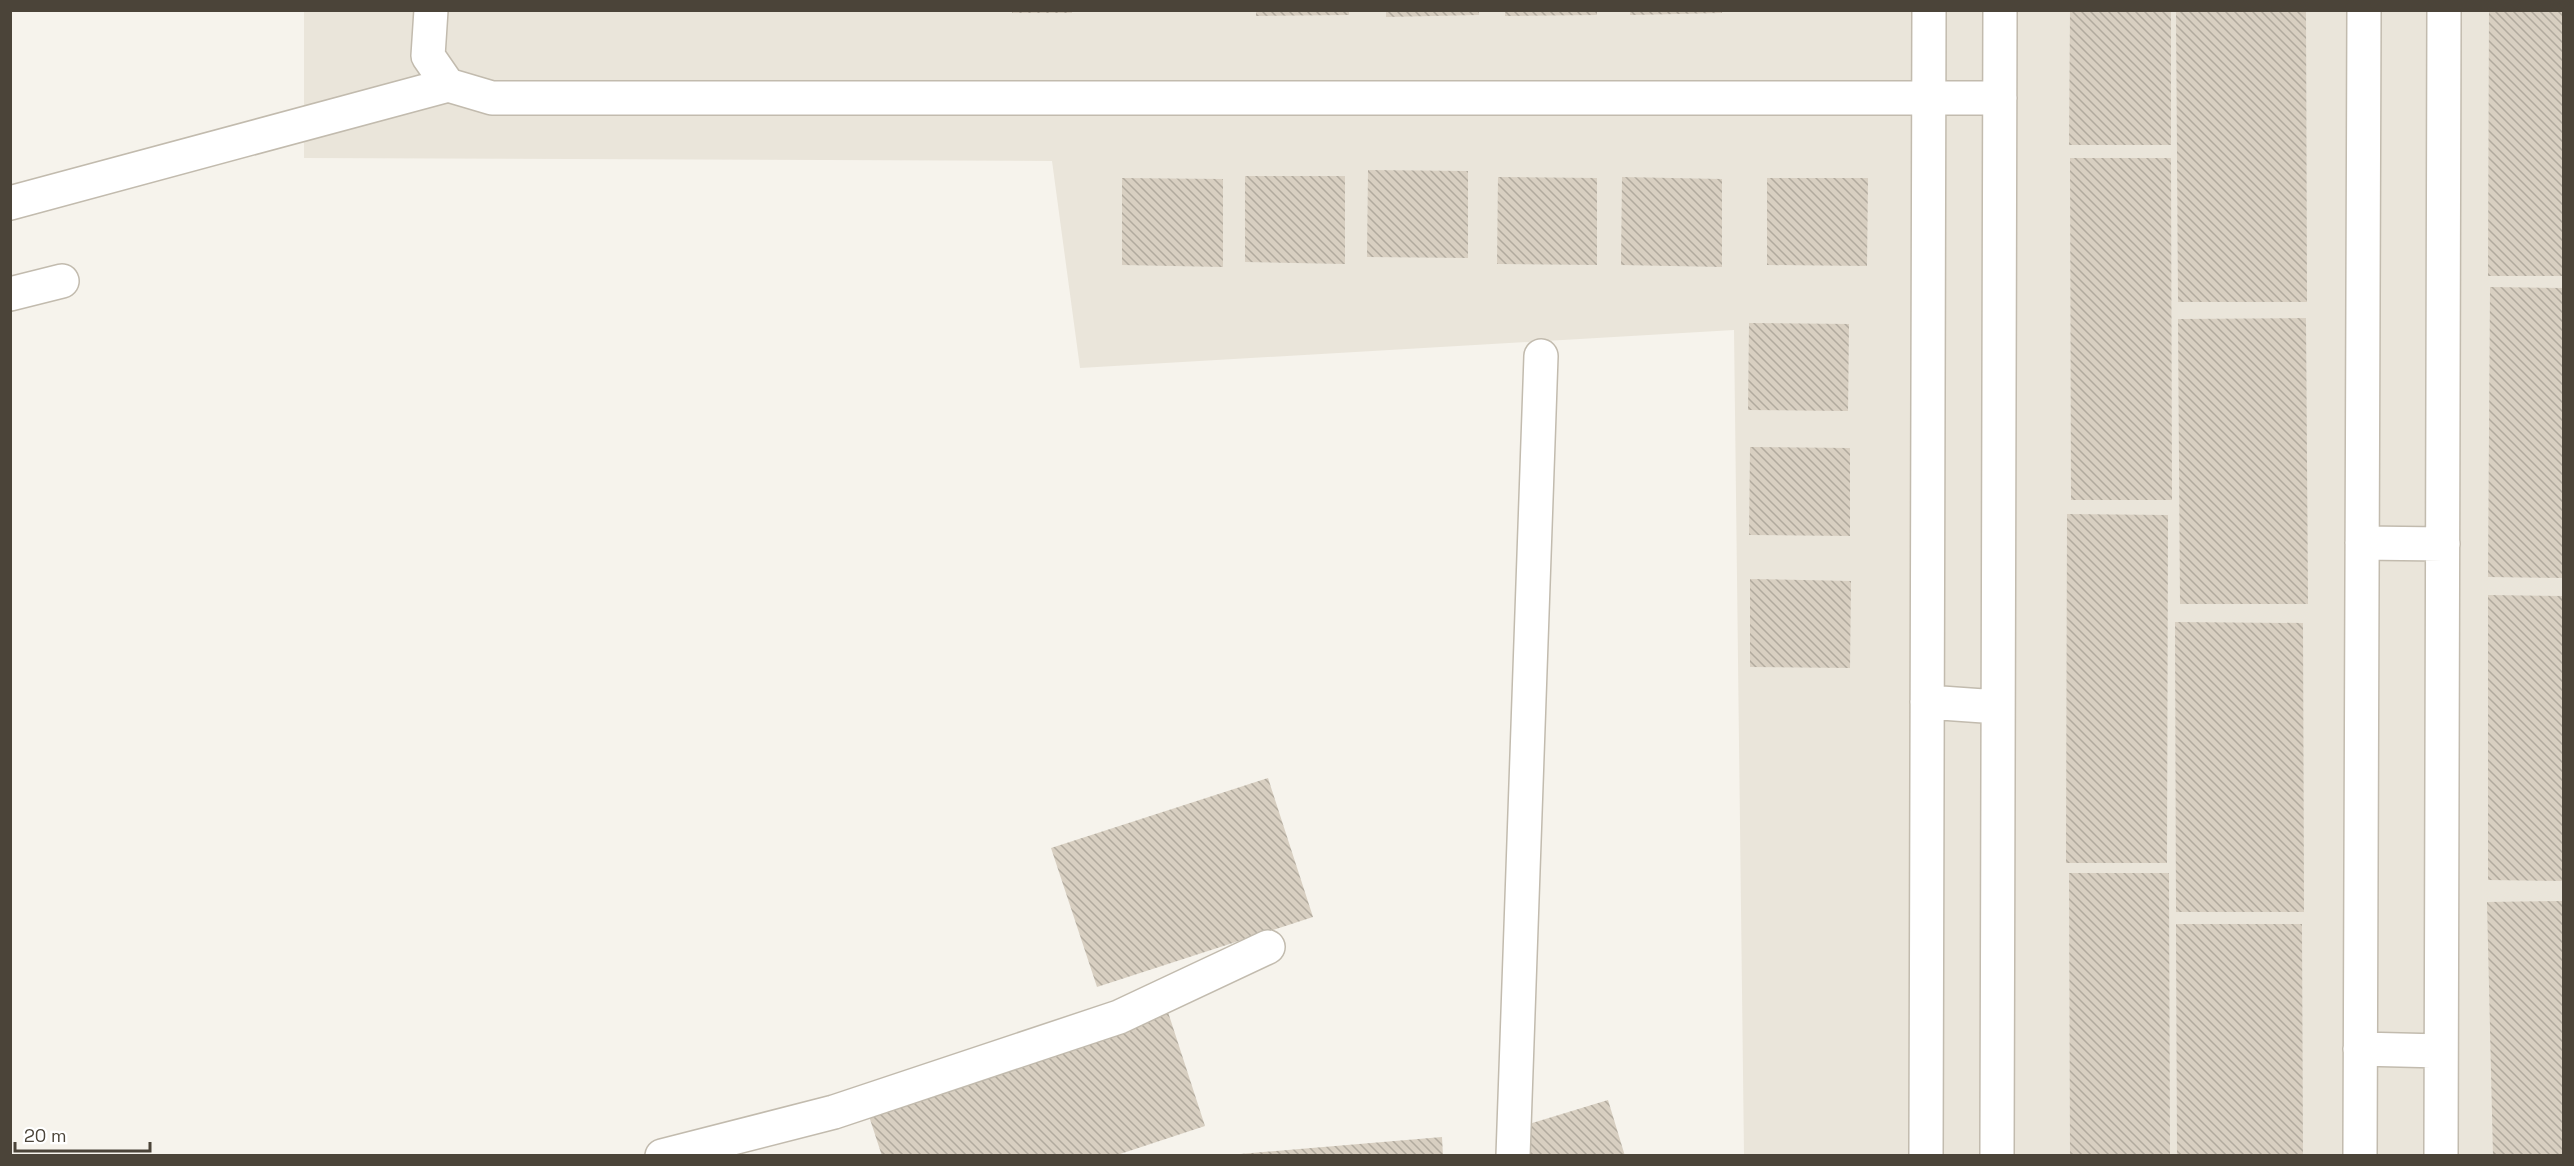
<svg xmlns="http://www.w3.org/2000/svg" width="2574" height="1166" font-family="'Space Grotesk',sans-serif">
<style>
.residential{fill:#eae5da}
.building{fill:url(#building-back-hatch)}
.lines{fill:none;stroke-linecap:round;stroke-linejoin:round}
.minor-casing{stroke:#c2bbae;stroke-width:36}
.minor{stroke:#fff;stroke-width:33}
</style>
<defs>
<pattern id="building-back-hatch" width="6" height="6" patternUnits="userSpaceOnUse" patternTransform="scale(1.5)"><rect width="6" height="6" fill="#d8cfc1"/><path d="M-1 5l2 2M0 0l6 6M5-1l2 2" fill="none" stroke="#b1aa9e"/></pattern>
</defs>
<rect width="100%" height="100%" fill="#f6f3ec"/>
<path class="residential" d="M304 11H2563V1155H1744L1734 330 1080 368 1052 161 304 158Z"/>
<path class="building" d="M1012 10H1072V13H1012Z
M1256 10H1349V15L1256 16Z
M1386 10H1479V15L1386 17Z
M1505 10H1597V15L1505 16Z
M1630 10H1722V13L1630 15Z
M2070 10H2171V145H2069Z
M2489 10H2564V276H2488Z
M2176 11H2306L2307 302H2178Z
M2070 158H2171L2172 500H2071Z
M1368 170 1468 171V258L1367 257Z
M1245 176H1345V264L1245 262Z
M1498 177 1597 178V265L1497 264Z
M1622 177 1722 179V267L1621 265Z
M1122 178 1223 179V267L1122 265Z
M1767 178H1868L1867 266 1767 265Z
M2490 287 2564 288V578L2488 577Z
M2306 318 2308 604H2180L2178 319Z
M1749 323 1849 324 1848 411 1748 410Z
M1750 447 1850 448V536L1749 535Z
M2067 514 2168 515 2167 863H2066Z
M1750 579 1851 581 1850 668 1750 667Z
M2488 595 2564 596V881L2488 880Z
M2175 622 2303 623 2304 912H2176Z
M1268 778 1313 917 1097 987 1051 848Z
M2069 873H2169L2170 1156H2070Z
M2564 901V1156H2493L2487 902Z
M2176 924H2302L2303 1156H2177Z
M1167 1009 1205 1126 1114 1156H882L866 1107Z
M1608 1100 1625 1156H1531L1522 1126Z
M1442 1137 1443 1156H1240V1154Z"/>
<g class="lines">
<defs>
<path id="minor" d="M431 10 428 56 448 85 492 98H2000
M10 203 448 85
M10 294 62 281
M2362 543 2443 544
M1927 702 1998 707
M2360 1049 2441 1051
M662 1156 834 1112 1119 1017 1268 947
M1513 1156 1541 356
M1926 1156 1929 10
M1997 1156 2000 10
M2360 1156 2364 10
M2441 1156 2444 10"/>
</defs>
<use href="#minor" class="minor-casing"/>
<use href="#minor" class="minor"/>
</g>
<rect width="2574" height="1166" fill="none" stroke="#4b4439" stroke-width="24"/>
<path d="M15 1142v9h135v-9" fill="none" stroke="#4b4439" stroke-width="3"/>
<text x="24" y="1142" font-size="18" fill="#4b4439" stroke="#ffffff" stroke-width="4.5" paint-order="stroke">20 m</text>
</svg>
